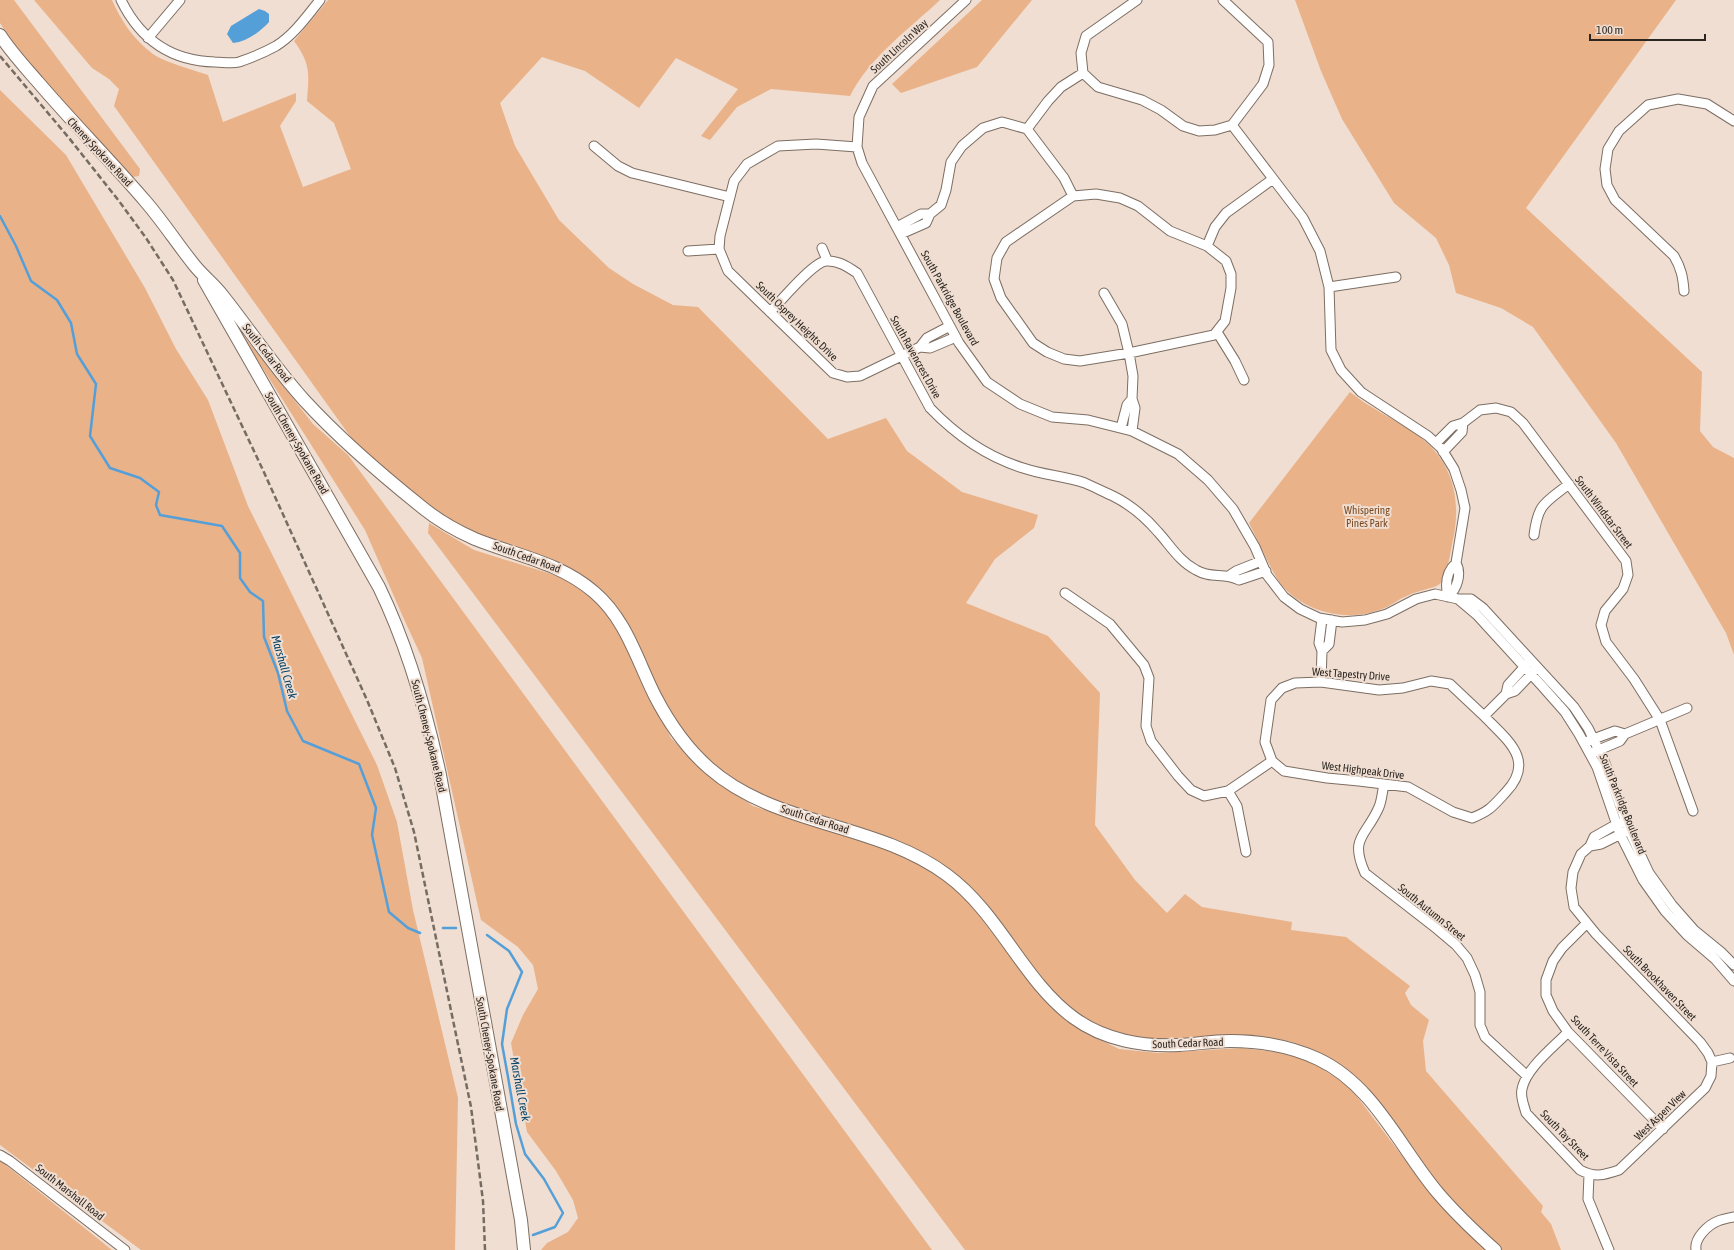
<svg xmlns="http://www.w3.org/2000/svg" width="1734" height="1250" font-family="'Asap Condensed',sans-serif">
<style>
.green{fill:#eab289}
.water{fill:#559fd9}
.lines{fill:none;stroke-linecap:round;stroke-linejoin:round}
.stream{stroke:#559fd9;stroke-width:2.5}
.street-casing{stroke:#7d6e63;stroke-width:11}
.secondary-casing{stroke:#7d6e63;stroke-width:14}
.street{stroke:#fff;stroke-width:9}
.secondary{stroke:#fff;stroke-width:12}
.rail{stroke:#766c64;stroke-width:2.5;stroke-dasharray:6 3;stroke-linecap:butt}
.labels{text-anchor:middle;stroke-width:4;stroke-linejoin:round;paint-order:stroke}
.street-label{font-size:11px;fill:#2c2621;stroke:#efded1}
.park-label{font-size:11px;fill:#7a4922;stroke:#efded1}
.water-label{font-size:12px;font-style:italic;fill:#064268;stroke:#efded1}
</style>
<rect width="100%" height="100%" fill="#efded1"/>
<path class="green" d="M0 0H14L140 169 139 176 133 177 50 88 11 40 0 23Z
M34 0H112C121 21 134 40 153 54 164 62 194 70 208 75L223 122 296 93V101L280 126 303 187 351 169 334 123 307 101C309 74 311 64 294 41L328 0H940C909 29 869 58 850 96L771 89 737 107 710 140 701 136 738 89 676 58 639 108 585 71 542 57 500 103 515 146 559 220 609 268 633 284 673 305 698 307 828 439 886 418 907 451 962 492 1038 515 1034 528 995 559 966 603 1048 636 1100 693 1095 825 1135 880 1167 913 1185 894 1202 907 1292 922 1291 930 1346 937 1410 986 1405 993 1411 1005 1429 1020 1423 1041 1426 1071 1543 1206 1541 1212 1551 1224 1561 1250H1502L1443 1191 1360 1082 1327 1057 1292 1042 1253 1035 1169 1041 1137 1040 1104 1031 1079 1015 1058 999 1038 976 985 902 957 876 924 855 885 836 760 797 722 774 690 742 663 699 601 592 477 537 419 500 352 439 114 106 119 89 109 79 92 68Z
M982 0H1032L977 67 901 93 892 84Z
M1295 0H1676L1526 208 1702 372 1700 431 1713 447 1734 458V655L1726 633 1616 443 1533 327 1501 308 1456 293 1449 265 1436 238 1394 203 1342 119 1321 71Z
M0 90 66 155 145 288 176 349 208 400 248 506 377 765 397 822 413 910 458 1098 455 1250H141L0 1145Z
M236 326 313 424 348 455 932 1250H541L547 1243 568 1232 578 1218 573 1200 556 1171 527 1132 511 1043 523 1015 538 989 533 965 518 947 481 920 422 658 403 617 365 530Z
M1350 392C1371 409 1395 419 1417 435 1451 459 1461 495 1454 535 1451 547 1448 575 1440 584 1432 589 1419 590 1409 595 1398 599 1390 607 1379 610 1345 623 1299 611 1278 580 1267 562 1259 542 1249 523Z
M429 523 474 550 561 577 592 597 616 625 671 738 708 775 753 806 891 851 933 871 968 901 1044 1000 1080 1030 1119 1049 1158 1053 1241 1048 1277 1052 1310 1061 1349 1086 1431 1194 1467 1230 1488 1250H965L428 533Z
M0 1161 2 1162 112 1250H0Z"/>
<path class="water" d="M259 9 265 11 269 14V22C260 32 246 42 233 43L227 34 231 26Z"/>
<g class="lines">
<path class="stream" d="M0 216 16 246 31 281 57 300 71 323 77 354 96 384 90 436 110 468 140 478 159 492 156 505 160 515 222 526 240 553V578L250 592 263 601 264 637 278 673 287 711 303 741 359 764 376 808 372 835 389 912 408 928 420 933
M443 928H456
M487 935 509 951 522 972 507 1009 502 1044 508 1077 516 1124 525 1154 544 1179 563 1213 555 1227 533 1235"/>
<defs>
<path id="street" d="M121 0C140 39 171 61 215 62 222 62 232 64 239 62 251 58 265 52 276 46 294 35 307 16 320 0
M966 0 873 86 859 117 857 147 862 163 959 343 987 382 1020 404 1052 417 1088 420 1132 431 1178 454 1208 480 1233 509 1255 547 1267 575 1284 597 1300 609 1319 618 1342 622 1365 620 1387 614 1416 599 1435 594 1458 599 1477 615 1542 686 1565 712 1579 734 1597 767 1620 834 1643 880 1665 911 1687 935 1715 959 1734 981
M1223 0 1268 42 1269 65 1263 84 1232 125
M148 38 180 0
M1083 73 1098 87 1142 100 1161 110 1183 126 1199 131 1215 130 1232 125
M1083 73 1081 53 1086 36 1137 0
M1232 125 1303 218 1320 251 1329 287 1331 350 1341 370 1361 392 1428 436 1441 448 1454 469 1461 490 1465 508 1456 563
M1027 129 1048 101 1061 87 1083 73
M594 146 618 166 632 173 730 197
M857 147 816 144 778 146 747 164 734 181 720 236 719 249 728 271 833 373 847 377 860 376 920 347 927 338 950 326
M1096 194 1120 198 1138 206 1170 231 1207 246 1226 261 1231 274V288L1225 321 1214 335 1129 353 1080 361 1064 359 1047 352 1033 343 1001 298 994 279 997 258 1006 242 1073 196Z
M897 227 921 214H930
M901 234 926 223 930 214 941 205 946 190 951 162 962 146 983 128 1002 122 1027 129 1064 178 1073 196
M1207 246 1215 227 1226 213 1273 179
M822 248 827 260
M688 251 719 249
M1329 287 1396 277
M1684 291C1683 277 1681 268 1674 256L1615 200 1607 185 1605 169 1608 149 1619 131 1648 105 1678 99 1707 104 1734 121
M1104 293 1122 324 1129 353 1133 376 1132 399 1135 408 1132 431
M770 312C781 301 813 262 826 261 838 260 848 267 857 273L930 408C956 435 987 457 1023 468 1043 475 1065 476 1085 483 1094 487 1104 492 1113 496 1129 504 1146 518 1158 532 1170 545 1179 561 1196 570 1211 579 1224 572 1239 580L1266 571
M1217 332 1235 361 1244 380
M920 347 930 348 956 337
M1121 428 1127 405 1132 399
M1436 443 1453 426 1463 423 1480 410 1496 408 1511 412 1523 423 1626 561 1628 575 1623 589 1605 611 1601 625 1606 642 1634 679 1660 720 1693 811
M1443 452 1462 432 1463 423
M1534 535C1538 503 1545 503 1569 484
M1456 563C1462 574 1457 589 1448 597 1445 584 1446 572 1456 563Z
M1230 575 1236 571 1261 561
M1065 593 1110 624 1144 665 1149 678 1146 726 1151 741 1178 776 1191 790 1204 796 1228 791 1272 761
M1458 599H1471L1483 608 1574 707 1588 728 1605 763 1628 828 1649 873 1672 905 1694 930 1721 952 1734 965
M1322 651 1329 644 1332 620
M1321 682 1322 651 1319 643 1322 619
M1506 694 1508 685 1528 663
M1506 694 1515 691 1535 670
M1588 741 1615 731 1625 734
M1594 752 1620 741 1625 734 1687 708
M1272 761 1284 771 1327 778 1359 781 1408 787 1453 812 1472 818C1490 811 1493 806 1506 792 1536 760 1507 740 1484 716L1506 694
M1272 761 1265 742 1271 700 1282 688 1295 683 1321 682 1379 690 1403 688 1431 681 1450 684 1484 716
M1384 785C1382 792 1382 800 1379 807 1366 837 1349 837 1365 873L1437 929 1456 945 1467 958 1475 975 1480 992V1025L1485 1037 1526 1075
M1228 791 1237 806 1246 852
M1622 823 1617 824 1594 837 1590 846 1581 854 1573 872 1571 888 1574 907 1596 934 1700 1042 1708 1053 1712 1062
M1590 846 1601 844 1625 832
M1587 923 1562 948 1553 961 1546 980V995L1553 1011 1568 1032 1663 1129
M1568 1032C1554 1047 1526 1068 1522 1089 1520 1097 1524 1105 1526 1113L1580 1170C1595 1178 1604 1175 1619 1170L1705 1088 1711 1076 1712 1062 1730 1058
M0 1155 10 1161 125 1250
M1589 1175 1588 1199 1609 1250
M1696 1250C1694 1238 1708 1225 1718 1221 1723 1219 1729 1218 1734 1217"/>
<path id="secondary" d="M0 35C11 52 25 67 38 82 73 123 111 161 146 202 164 223 178 245 195 266 204 277 215 285 223 296 250 330 274 367 304 400 338 437 383 476 423 508 439 521 457 531 475 539 517 556 559 562 594 592 626 619 637 660 655 696 669 723 686 748 709 768 776 827 876 822 947 875 1000 914 1023 981 1074 1018 1104 1040 1143 1047 1179 1045 1196 1044 1213 1041 1230 1041 1261 1041 1290 1046 1318 1059 1374 1085 1400 1148 1438 1193 1455 1213 1475 1232 1495 1250
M204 280 379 587C408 647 426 710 440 775L521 1220 524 1250"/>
</defs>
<use href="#street" class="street-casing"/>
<use href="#secondary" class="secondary-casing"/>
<use href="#street" class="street"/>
<use href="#secondary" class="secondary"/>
<path class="rail" d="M0 56 69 138 119 201 146 238 173 280 262 468 367 700 395 768 414 832 471 1107 483 1201 485 1250"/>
</g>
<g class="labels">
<g class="street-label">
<text transform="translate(899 46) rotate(-43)" y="4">South Lincoln Way</text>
<text transform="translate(100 152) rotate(47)" y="4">Cheney Spokane Road</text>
<text transform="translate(950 298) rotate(61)" y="4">South Parkridge Boulevard</text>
<text transform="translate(797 321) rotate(44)" y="4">South Osprey Heights Drive</text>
<text transform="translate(267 353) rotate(52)" y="4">South Cedar Road</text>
<text transform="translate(916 357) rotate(61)" y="4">South Ravencrest Drive</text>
<text transform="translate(297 443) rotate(60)" y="4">South Cheney-Spokane Road</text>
<text transform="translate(1604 512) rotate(53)" y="4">South Windstar Street</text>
<text transform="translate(527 557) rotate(20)" y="4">South Cedar Road</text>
<text transform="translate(1351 674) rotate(4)" y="4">West Tapestry Drive</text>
<text transform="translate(429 736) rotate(76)" y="4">South Cheney-Spokane Road</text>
<text transform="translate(1363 770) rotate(7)" y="4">West Highpeak Drive</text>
<text transform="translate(1623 804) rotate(68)" y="4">South Parkridge Boulevard</text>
<text transform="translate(815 819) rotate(18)" y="4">South Cedar Road</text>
<text transform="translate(1432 912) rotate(39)" y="4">South Autumn Street</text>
<text transform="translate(1660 983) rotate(46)" y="4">South Brookhaven Street</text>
<text transform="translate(1188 1043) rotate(-2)" y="4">South Cedar Road</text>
<text transform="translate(1605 1051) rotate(47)" y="4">South Terre Vista Street</text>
<text transform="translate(490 1054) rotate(80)" y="4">South Cheney-Spokane Road</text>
<text transform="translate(1660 1115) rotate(-44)" y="4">West Aspen View</text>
<text transform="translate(1565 1135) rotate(46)" y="4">South Tay Street</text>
<text transform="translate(70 1192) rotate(38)" y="4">South Marshall Road</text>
</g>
<g class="park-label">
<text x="1367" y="514">Whispering<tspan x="1367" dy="13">Pines Park</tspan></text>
</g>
<g class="water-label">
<text transform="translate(284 667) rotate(74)" y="4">Marshall Creek</text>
<text transform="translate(520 1089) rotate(79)" y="4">Marshall Creek</text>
</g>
</g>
<path d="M1590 34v6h115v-6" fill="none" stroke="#2c2621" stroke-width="2"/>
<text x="1596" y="34" font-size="12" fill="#2c2621" stroke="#efded1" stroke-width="3" paint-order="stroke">100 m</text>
</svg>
